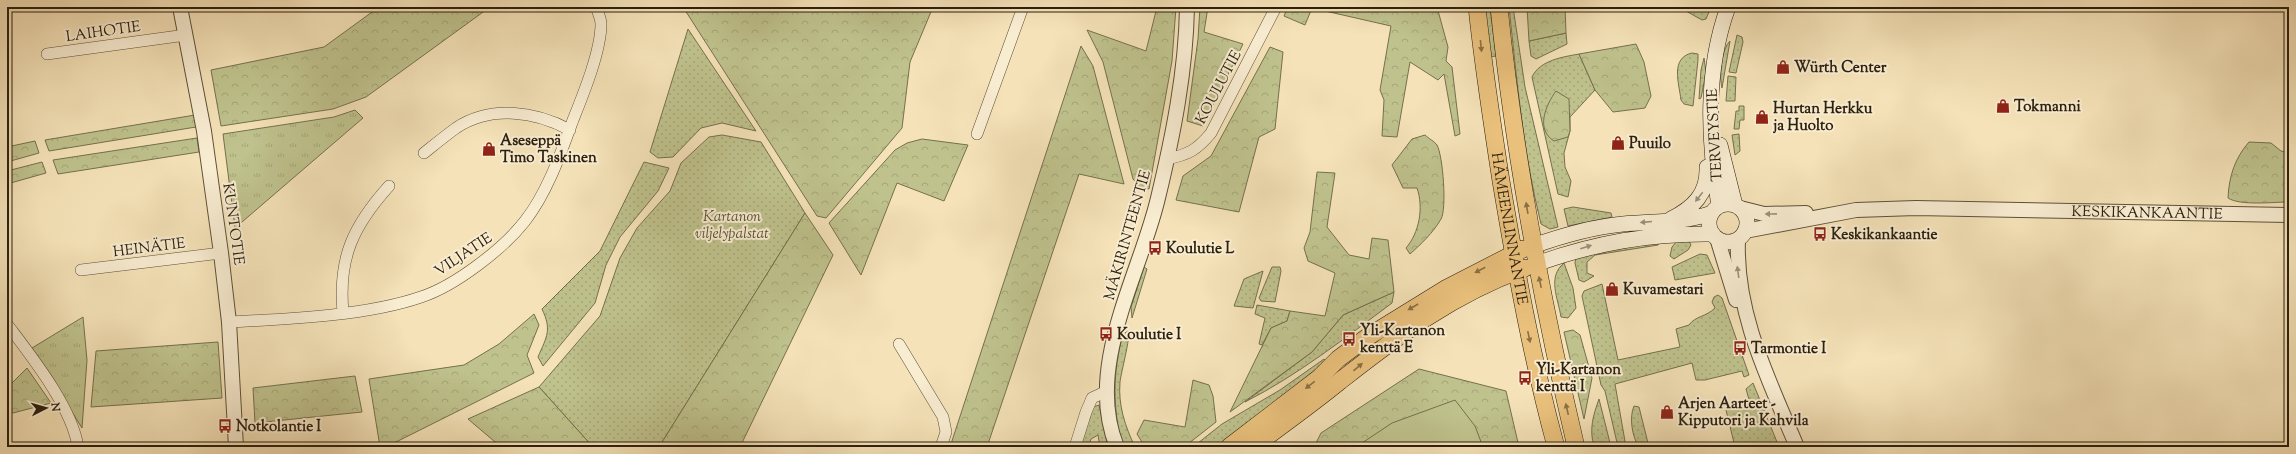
<svg xmlns="http://www.w3.org/2000/svg" width="2296" height="454" font-family="'Sorts Mill Goudy',serif">
<style>
.grass{fill:url(#grass-dots);stroke:#75704e}
.forest{fill:url(#forest-crowns);stroke:#75704e}
.park{fill:url(#park-tufts);stroke:#75704e}
.pitch{fill:#bfc28d;stroke:#75704e}
.lines{fill:none;stroke-linecap:round;stroke-linejoin:round}
.minor-casing{stroke:#5e5038;stroke-width:12}
.tertiary-casing{stroke:#5e5038;stroke-width:16}
.secondary-casing{stroke:#2b1f0e;stroke-width:16}
.primary-casing{stroke:#2b1f0e;stroke-width:18}
.minor{stroke:#f8ecd1;stroke-width:11}
.tertiary{stroke:#f8ecd1;stroke-width:14}
.secondary{stroke:#f8ecd1;stroke-width:15}
.primary{stroke:#eac17c;stroke-width:17}
.oneway{fill:#8a7045}
.oneway2{fill:#9c9079}
.labels{text-anchor:middle;stroke-width:4;stroke-linejoin:round;paint-order:stroke}
.street-label{font-size:15px;fill:#2b1f0e;stroke:#f8ecd1}
.poi-label{font-size:15px;font-weight:bold;fill:#2b1f0e;stroke:#f8ecd1;text-anchor:start}
.park-label{font-size:15px;font-style:italic;fill:#575034;stroke:#f8ecd1}
</style>
<defs>
<pattern id="grass-dots" width="8" height="8" patternUnits="userSpaceOnUse"><rect width="8" height="8" fill="#bfc28d"/><path d="M2 2h.1M6 6h.1" fill="none" stroke="#a4a678" stroke-width="1.8" stroke-linecap="round"/></pattern>
<pattern id="forest-crowns" width="20" height="18" patternUnits="userSpaceOnUse"><rect width="20" height="18" fill="#bfc28d"/><path d="M2 6a3 3 0 1 1 6 0M12 15a3 3 0 1 1 6 0" fill="none" stroke="#a4a678"/></pattern>
<pattern id="park-tufts" width="24" height="20" patternUnits="userSpaceOnUse"><rect width="24" height="20" fill="#bfc28d"/><path d="M3 7l-1-3M5 7V3M7 7l1-3M15 17l-1-3M17 17v-4M19 17l1-3" fill="none" stroke="#a4a678"/></pattern>
</defs>
<rect width="100%" height="100%" fill="#f5e2b8"/>
<filter id="stains"><feTurbulence type="fractalNoise" baseFrequency=".005" numOctaves="4"/><feColorMatrix values="0 0 0 0 .2 0 0 0 0 .09 0 0 0 0 .02 0 0 0 .5 -.17"/></filter>
<radialGradient id="worn" r=".72"><stop offset=".6" stop-color="#630" stop-opacity="0"/><stop offset="1" stop-color="#630" stop-opacity=".3"/></radialGradient>
<path class="grass" d="M1485 7H1490L1496 56 1490 57Z
M1509 7H1513L1525 87 1558 227 1550 229 1541 224C1523 152 1517 80 1509 7Z
M1687 7H1711L1706 19 1702 20 1686 11Z
M688 29 756 131 722 123 701 128 673 157 658 158 650 152Z
M1566 33 1567 44 1536 59 1531 56 1529 41Z
M1737 35 1742 37 1743 42 1736 73 1729 72Z
M1730 41 1722 88C1719 78 1721 49 1730 41Z
M1692 53 1698 54V60L1693 106 1684 104 1681 100C1679 83 1670 58 1692 53Z
M1579 54 1595 90 1570 117V131L1564 153 1565 167 1571 181 1568 197 1558 194 1532 77C1540 60 1563 57 1579 54Z
M1704 58 1706 72 1701 98 1699 99 1701 70Z
M1728 76 1736 77 1735 101H1726Z
M1739 106H1744V120H1740L1739 129H1734L1736 111H1739Z
M1739 134 1740 151 1735 155 1732 135Z
M722 135 761 142 805 213 659 447H593L539 387 600 316 620 258 637 228 670 191 681 163 709 137Z
M644 162 669 168 658 191 620 237 606 265 595 303 543 366 538 357C547 336 552 330 542 309L600 251Z
M1573 207 1611 213 1612 217 1568 226 1564 209Z
M1659 241 1658 245 1595 255 1587 262V273L1594 276 1584 282 1579 280 1575 263 1576 257Z
M1677 241H1689L1691 245 1688 250 1674 259 1670 256 1672 247Z
M1700 254 1707 255 1715 273 1675 280 1672 267Z
M1564 263 1573 288 1576 308 1568 318 1561 317C1558 298 1547 277 1564 263Z
M1144 267 1147 269 1132 318 1131 307Z
M1272 267H1280L1281 271 1275 302 1261 301 1259 298Z
M1263 271 1253 308 1234 306 1244 279Z
M1602 284 1618 360 1680 347 1676 329 1689 325C1695 316 1706 317 1715 308L1712 302 1714 297 1718 295 1722 298 1749 375 1744 377 1742 371 1705 380H1696L1692 363 1615 384 1626 447H1618L1605 391 1601 385 1582 296 1584 291Z
M1394 292 1392 303C1345 338 1298 375 1245 402L1312 352 1343 315Z
M1257 305 1290 311 1287 321 1271 328 1262 345 1259 344 1265 318 1255 314Z
M1128 331C1131 337 1121 372 1120 382 1118 405 1125 426 1135 447H1122C1113 406 1112 375 1123 334Z
M1324 359 1325 361 1319 368 1221 443 1220 447H1193L1222 424 1280 390Z
M1753 383 1779 447H1735L1726 410 1750 403 1746 389Z
M1599 399 1611 447H1594C1589 429 1593 416 1599 399Z
M1099 405 1108 447H1100L1098 435 1091 439 1088 447H1078L1093 407Z
M1634 406 1639 407 1649 447H1639C1632 437 1629 417 1634 406Z"/>
<path class="forest" d="M379 7H490L366 97 333 109 221 126 211 70 324 47Z
M683 7H933L910 62 902 128 826 218 817 216Z
M1157 7H1176L1172 61 1149 189 1140 187 1133 179 1103 62 1087 30 1146 51Z
M1200 7H1208L1204 32 1243 44 1203 126 1187 121 1198 39Z
M1288 7H1437L1448 47 1446 61 1452 67 1460 134 1455 136 1444 74 1438 80 1410 62 1397 137 1382 136 1384 100 1380 90 1391 26 1312 8 1305 25 1284 16Z
M1527 7H1565L1566 33 1529 41Z
M1636 44 1644 62 1651 96 1645 108 1613 112 1595 90 1579 54Z
M1081 46 1093 66 1124 184 1079 174 987 447H950Z
M1270 47 1283 52 1275 129 1259 137 1239 212 1176 200 1183 176 1211 156Z
M1556 91 1569 99 1570 131 1568 137 1554 141C1535 129 1546 105 1556 91Z
M195 115 196 127 49 151 45 140Z
M1425 135C1428 138 1435 142 1437 145 1443 156 1447 209 1441 219 1433 233 1421 244 1410 254L1406 248C1419 233 1424 208 1417 188H1403L1392 165 1412 139Z
M197 138 199 152 58 174 53 160Z
M922 139 968 145 944 201 897 183 861 275 829 223 895 150 907 143Z
M35 141 39 153 7 162V147Z
M2249 142 2271 143 2281 151 2289 153V202C2274 202 2240 206 2228 198 2229 176 2235 158 2249 142Z
M42 162 46 173 7 184V171Z
M1317 172 1335 173 1327 227 1349 255 1369 259 1372 238 1388 240 1394 292 1343 315 1312 352 1230 412 1271 328 1287 321 1290 311 1325 316 1335 273 1308 261 1304 248 1310 232Z
M805 213 833 255 740 447H659Z
M534 314 539 325 527 355 534 373 386 447H380L369 379 464 365 499 344Z
M1573 330 1580 335 1592 378 1584 419 1564 332Z
M218 342 222 398 91 407 96 351Z
M27 368 51 403 13 413 7 411V388Z
M1419 369 1506 391 1519 447H1314L1321 433Z
M355 376 362 412 255 423 253 388Z
M1193 380 1209 385 1213 396 1216 422 1184 447H1145L1137 434 1144 420 1185 427Z
M539 387 593 447H501L468 419Z"/>
<path class="park" d="M355 110 363 118 235 228 223 134 334 117Z
M83 317 87 360 82 428 32 348Z"/>
<path class="pitch" d="M1455 400 1475 426 1483 447H1359V445L1392 423Z"/>
<g class="lines">
<defs>
<path id="minor" d="M47 54 186 35
M977 134 1023 7
M424 153C434 145 445 136 456 128 491 105 535 111 570 130
M1166 159C1188 155 1197 150 1211 133L1276 7
M81 270 221 253
M343 312C338 258 353 226 389 186
M229 322C287 319 366 316 421 297 455 286 503 249 525 221 547 193 561 153 573 120 583 95 601 51 601 24 601 19 598 12 596 7
M7 324C31 356 72 407 78 447
M899 344 943 417 946 432 941 447
M1075 447 1086 412 1092 398 1107 391"/>
<g id="tertiary">
<path d="M180 7 204 131 221 253 229 322 236 447"/>
<path d="M1740 208 1764 214 1806 213"/>
<path id="s1" d="M1745 231 1856 210 1916 208 2289 215"/>
<path d="M1717 238 1736 300"/>
<path d="M1738 240C1735 314 1769 380 1797 447"/>
<path d="M1117 447C1084 367 1140 275 1158 198 1173 136 1186 71 1187 7"/>
</g>
<path id="secondary" d="M1720 145 1735 205
M1709 223a19 19 0 1 1 38 0a19 19 0 1 1-38 0Z
M1719 206C1708 140 1705 71 1728 7
M1671 219C1693 208 1708 194 1707 167
M1533 246C1561 236 1593 227 1623 224 1653 221 1684 223 1712 213
M1536 264C1595 243 1650 233 1713 234"/>
<g id="primary">
<path id="s2" d="M1477 7C1483 65 1492 123 1501 181 1516 270 1532 359 1556 447"/>
<path d="M1499 7C1514 155 1542 302 1576 447"/>
<path d="M1229 447 1319 378 1338 359 1366 338 1447 288 1523 249"/>
<path d="M1253 447C1282 425 1312 404 1340 381 1400 334 1453 294 1525 268"/>
</g>
</defs>
<use href="#minor" class="minor-casing"/>
<use href="#tertiary" class="tertiary-casing"/>
<use href="#secondary" class="secondary-casing"/>
<use href="#primary" class="primary-casing"/>
<use href="#minor" class="minor"/>
<use href="#tertiary" class="tertiary"/>
<use href="#secondary" class="secondary"/>
<use href="#primary" class="primary"/>
</g>
<defs><path id="oneway-solid" d="M-6-.8H1V-3.2L6.5 0L1 3.2V.8H-6Z"/></defs>
<g class="oneway">
<use href="#oneway-solid" transform="translate(1481 46) rotate(84)"/>
<use href="#oneway-solid" transform="translate(1527 208) rotate(-99)"/>
<use href="#oneway-solid" transform="translate(1480 270) rotate(152)"/>
<use href="#oneway-solid" transform="translate(1540 282) rotate(-102)"/>
<use href="#oneway-solid" transform="translate(1413 307) rotate(150)"/>
<use href="#oneway-solid" transform="translate(1529 337) rotate(78)"/>
<use href="#oneway-solid" transform="translate(1358 367) rotate(-40)"/>
<use href="#oneway-solid" transform="translate(1310 385) rotate(142)"/>
<use href="#oneway-solid" transform="translate(1567 409) rotate(-103)"/>
</g>
<g class="oneway2">
<use href="#oneway-solid" transform="translate(1699 197) rotate(128)"/>
<use href="#oneway-solid" transform="translate(1771 214) rotate(179)"/>
<use href="#oneway-solid" transform="translate(1646 222) rotate(175)"/>
<use href="#oneway-solid" transform="translate(1586 247) rotate(-17)"/>
<use href="#oneway-solid" transform="translate(1738 272) rotate(-98)"/>
</g>
<defs>
<symbol id="shop-bare" viewBox="-9 -9 18 18"><path d="M-5-2.5h2.3a2.7 3.5 0 0 1 5.4 0H5L5.5 6h-11ZM-1.5-2.5h3a1.5 2.3 0 0 0-3 0Z" fill="#8f2418" stroke="#f8ecd1" stroke-width="2.5" paint-order="stroke"/></symbol>
<symbol id="bus-bare" viewBox="-9 -9 18 18"><path d="M-5-6H5V4H4V6H2V4H-2V6H-4V4H-5ZM-3.5-4V0h7V-4ZM-3.5 1.2v1.5H-2V1.2ZM2 1.2v1.5H3.5V1.2Z" fill="#8f2418" stroke="#f8ecd1" stroke-width="2.5" paint-order="stroke"/></symbol>
</defs>
<g fill-rule="evenodd">
<use href="#shop-bare" x="1773" y="57" width="20" height="20"/>
<use href="#shop-bare" x="1993" y="96" width="20" height="20"/>
<use href="#shop-bare" x="1752" y="107" width="20" height="20"/>
<use href="#shop-bare" x="1608" y="133" width="20" height="20"/>
<use href="#shop-bare" x="479" y="139" width="20" height="20"/>
<use href="#bus-bare" x="1810" y="224" width="20" height="20"/>
<use href="#bus-bare" x="1145" y="238" width="20" height="20"/>
<use href="#shop-bare" x="1602" y="279" width="20" height="20"/>
<use href="#bus-bare" x="1096" y="324" width="20" height="20"/>
<use href="#bus-bare" x="1339" y="329" width="20" height="20"/>
<use href="#bus-bare" x="1730" y="338" width="20" height="20"/>
<use href="#bus-bare" x="1515" y="368" width="20" height="20"/>
<use href="#shop-bare" x="1657" y="402" width="20" height="20"/>
<use href="#bus-bare" x="215" y="416" width="20" height="20"/>
</g>
<g class="labels">
<g class="street-label">
<text transform="translate(103 31) rotate(-8)" y="5">LAIHOTIE</text>
<text transform="translate(1218 87) rotate(-62)" y="5">KOULUTIE</text>
<text transform="translate(1714 135) rotate(-93)" y="5">TERVEYSTIE</text>
<text dy="5" stroke="none"><textPath href="#s1" startOffset="404">KESKIKANKAANTIE</textPath></text>
<text transform="translate(234 224) rotate(82)" y="5">KUNTOTIE</text>
<text dy="5" stroke="none"><textPath href="#s2" startOffset="224">HÄMEENLINNANTIE</textPath></text>
<text transform="translate(1127 235) rotate(-74)" y="5">MÄKIRINTEENTIE</text>
<text transform="translate(149 247) rotate(-7)" y="5">HEINÄTIE</text>
<text transform="translate(463 254) rotate(-34)" y="5">VILJATIE</text>
</g>
<g class="poi-label">
<text x="1794" y="72">Würth Center</text>
<text x="2014" y="111">Tokmanni</text>
<text x="1773" y="113">Hurtan Herkku<tspan x="1773" dy="17">ja Huolto</tspan></text>
<text x="500" y="145">Aseseppä<tspan x="500" dy="17">Timo Taskinen</tspan></text>
<text x="1629" y="148">Puuilo</text>
<text x="1831" y="239">Keskikankaantie</text>
<text x="1166" y="253">Koulutie L</text>
<text x="1623" y="294">Kuvamestari</text>
<text x="1360" y="335">Yli-Kartanon<tspan x="1360" dy="17">kenttä E</tspan></text>
<text x="1117" y="339">Koulutie I</text>
<text x="1751" y="353">Tarmontie I</text>
<text x="1536" y="374">Yli-Kartanon<tspan x="1536" dy="17">kenttä I</tspan></text>
<text x="1678" y="408">Arjen Aarteet -<tspan x="1678" dy="17">Kipputori ja Kahvila</tspan></text>
<text x="236" y="431">Notkolantie I</text>
</g>
<g class="park-label">
<text x="732" y="221">Kartanon<tspan x="732" dy="17">viljelypalstat</tspan></text>
</g>
</g>
<rect width="2296" height="454" fill="none" stroke="#f5e2b8" stroke-width="24"/>
<rect x="8" y="8" width="2280" height="438" fill="none" stroke="#2b1f0e" stroke-width="2"/>
<rect x="12" y="12" width="2272" height="430" fill="none" stroke="#2b1f0e"/>
<g transform="translate(46 408) rotate(84)" stroke="#f8ecd1" stroke-width="3" paint-order="stroke">
<path d="M0-3L7 15L0 10L-7 15Z" fill="#2b1f0e"/>
<text y="-6" font-size="11" font-weight="bold" text-anchor="middle" fill="#2b1f0e">N</text>
</g>
<rect width="100%" height="100%" filter="url(#stains)"/>
<rect width="100%" height="100%" fill="url(#worn)"/>
</svg>
